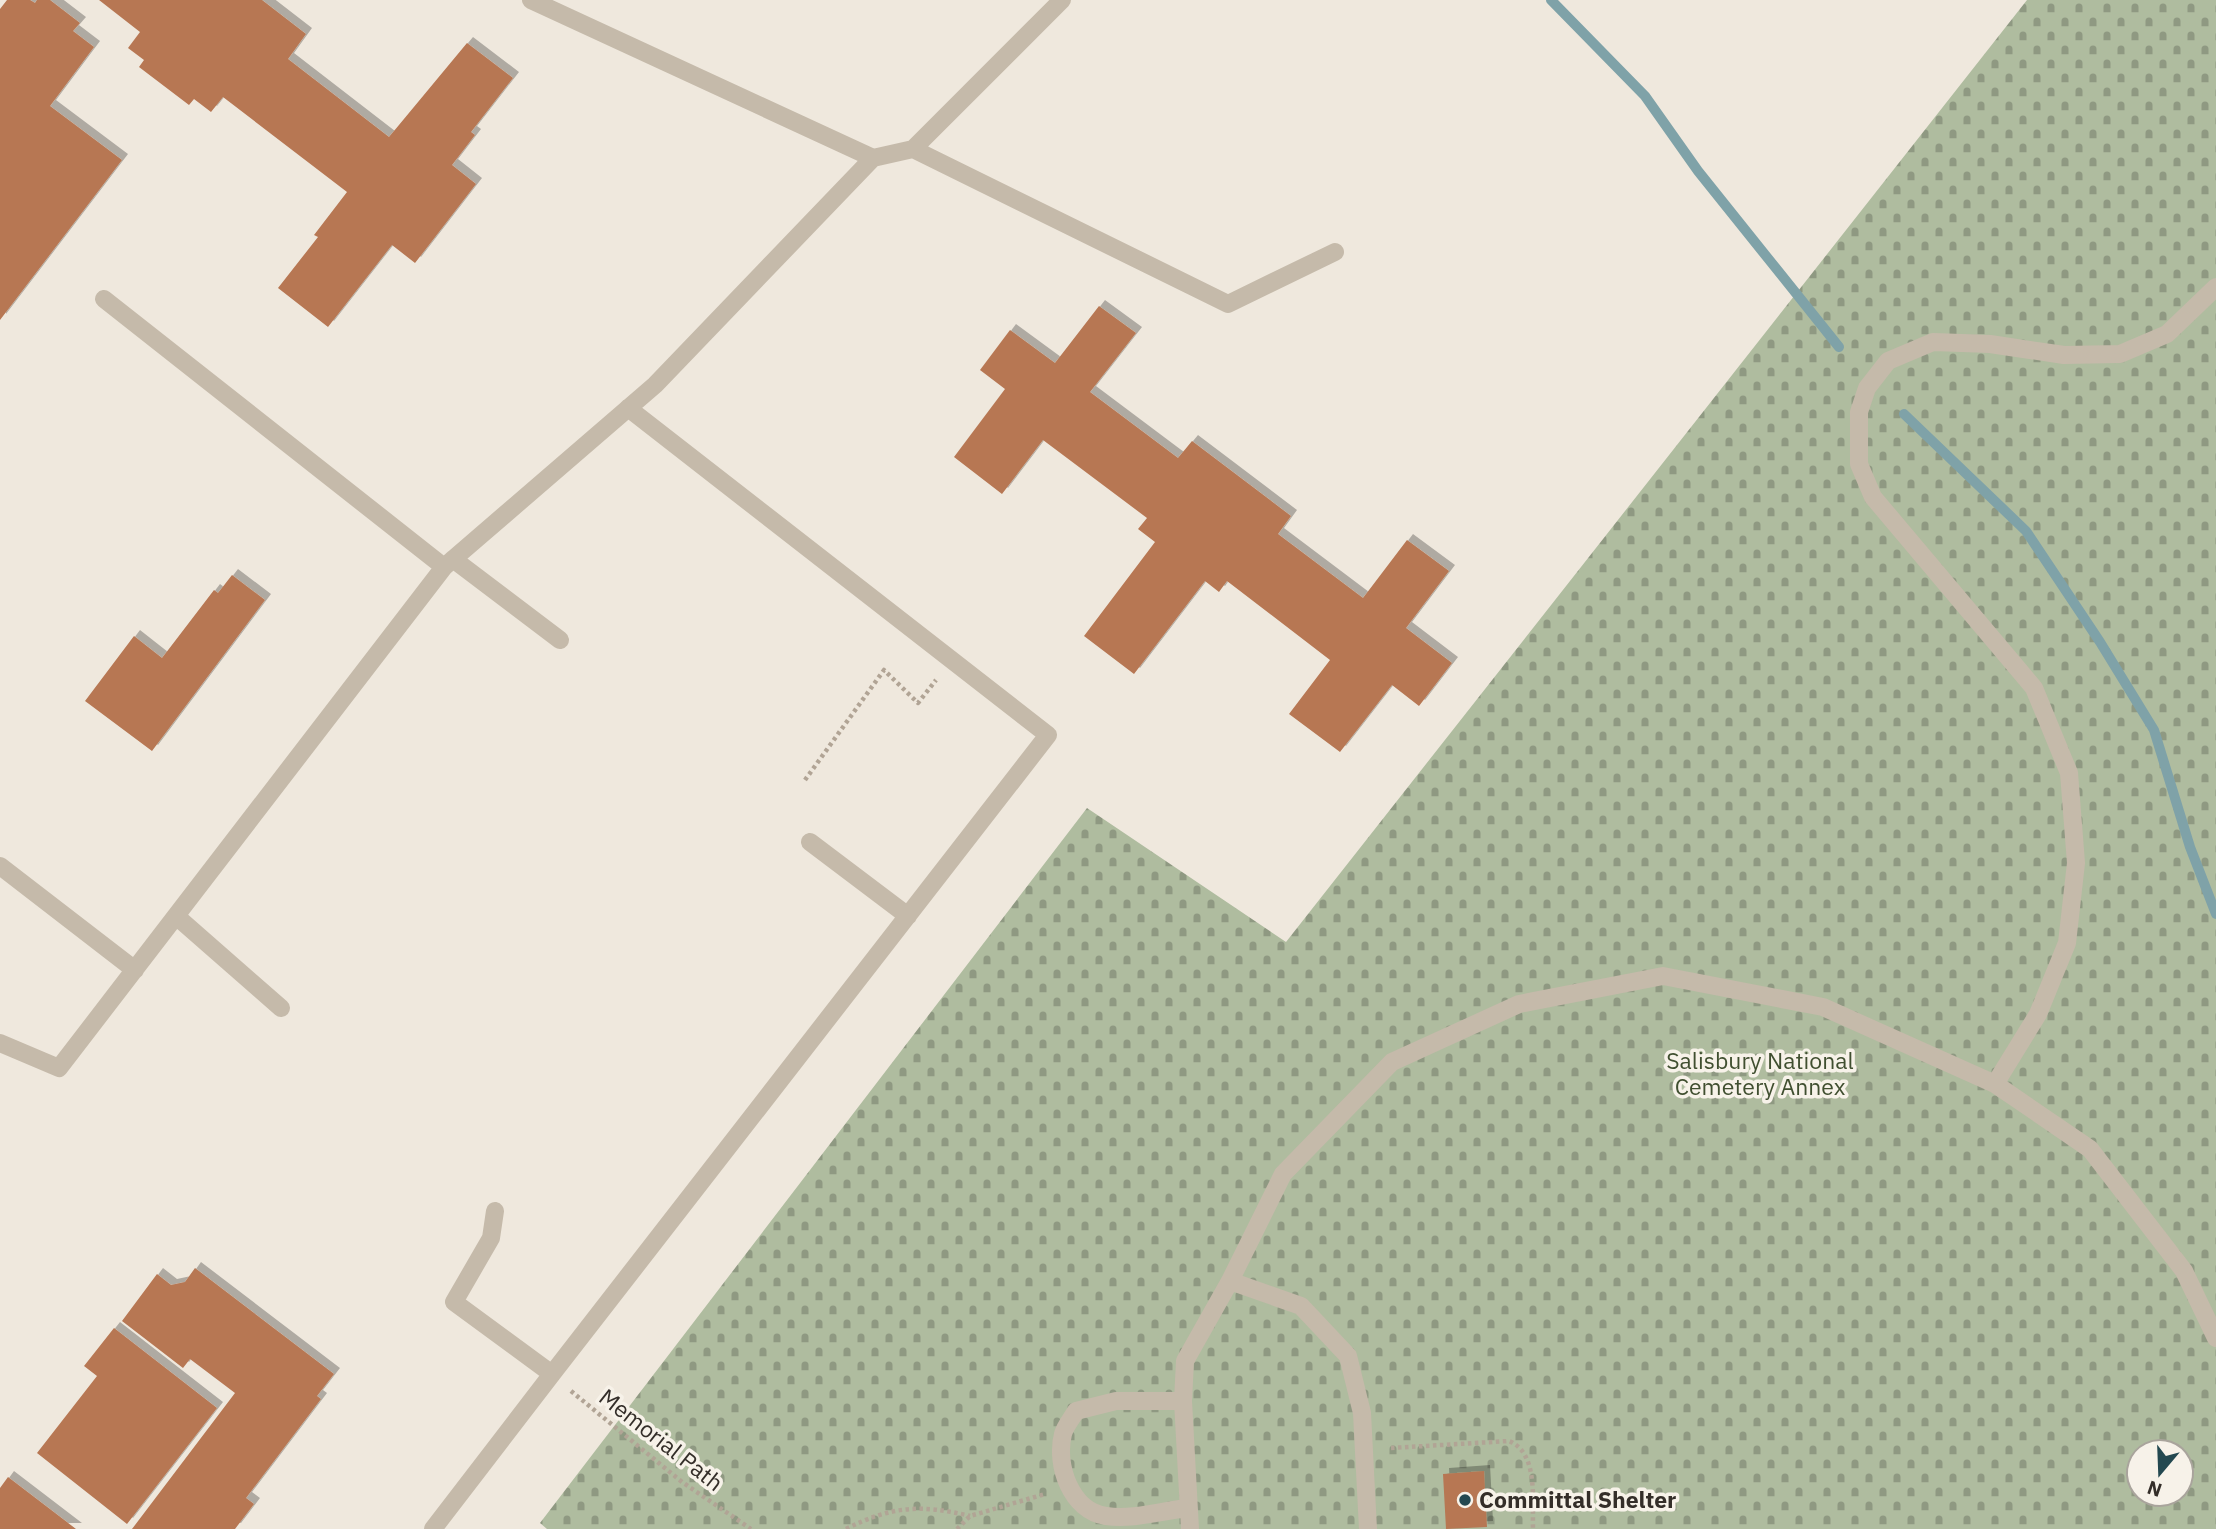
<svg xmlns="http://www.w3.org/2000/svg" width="2216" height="1529" font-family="'IBM Plex Sans',sans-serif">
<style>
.cemetery{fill:url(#cemetery-stones);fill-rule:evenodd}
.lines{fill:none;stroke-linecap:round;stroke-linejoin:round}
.stream{stroke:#7fa2a8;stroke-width:10}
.building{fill:#b77753;filter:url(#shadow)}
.path{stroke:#b1a495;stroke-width:4.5;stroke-dasharray:3.5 3.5;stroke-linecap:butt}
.service{stroke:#c5baaa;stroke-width:18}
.poi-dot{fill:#234850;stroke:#f7f2e9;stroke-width:2.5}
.labels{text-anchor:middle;stroke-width:7;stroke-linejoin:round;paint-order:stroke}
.park-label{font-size:23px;fill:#404f30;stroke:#f7f2e9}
.street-label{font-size:23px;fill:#342e29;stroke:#f7f2e9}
.poi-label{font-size:23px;font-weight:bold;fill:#342e29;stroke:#f7f2e9;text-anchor:start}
</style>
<defs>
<pattern id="cemetery-stones" width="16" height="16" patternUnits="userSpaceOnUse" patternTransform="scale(1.75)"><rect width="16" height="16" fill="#afbc9f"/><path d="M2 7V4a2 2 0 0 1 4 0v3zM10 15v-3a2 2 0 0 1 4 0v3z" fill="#8f9982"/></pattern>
<filter id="shadow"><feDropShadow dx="6" dy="-6" stdDeviation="0" flood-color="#0004"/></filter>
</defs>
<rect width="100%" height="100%" fill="#efe8dd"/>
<path class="cemetery" d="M2027 0H2216V1529H547L540 1523 1087 808 1286 942ZM2139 1452H2181V1494H2139Z"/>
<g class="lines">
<path class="stream" d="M1551 0 1645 96 1698 171 1839 347
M1904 414 2026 531 2100 642 2154 730 2190 847 2216 914"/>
</g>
<path class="building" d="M7 0H30L35 3 37 0H50L80 23 73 31 94 47 50 106 122 160 0 320V9Z
M99 0H262L306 34 288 59 389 137 467 43 513 78 471 132 475 135 452 165 476 184 415 263 392 245 328 327 278 288 318 237 314 235 347 192 223 97 211 112 194 99 189 105 139 67 144 60 128 48 140 32Z
M1099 306 1136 333 1090 392 1178 458 1192 441 1291 516 1278 534 1363 598 1407 540 1449 571 1406 628 1452 663 1419 706 1392 685 1340 752 1289 714 1330 660 1227 581 1219 592 1205 581 1134 674 1084 636 1155 542 1138 529 1147 518 1043 440 1002 494 954 457 1005 389 980 370 1010 330 1055 363Z
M232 575 265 600 152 751 85 701 134 636 162 658 214 590 218 593Z
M195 1268 334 1374 317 1396 321 1399 246 1498 254 1504 235 1529H132L235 1393 190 1359 183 1368 122 1321 157 1274 171 1285 185 1282Z
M114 1328 217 1408 127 1524 37 1453 97 1376 84 1366Z
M1484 1471 1487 1527 1446 1529 1443 1474Z
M8 1477 76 1529H0V1488Z"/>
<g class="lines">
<path class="path" d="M805 780 884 670 918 703 936 680
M571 1391 682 1482 751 1529
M1391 1448 1509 1441C1539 1453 1532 1501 1533 1529
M846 1529C891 1506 921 1504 970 1516
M957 1529 970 1516 1045 1494"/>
<path class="service" d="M913 149 1062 0
M873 158 913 149 1228 304 1335 252
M104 299 444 567
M453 559 560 640
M810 842 908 916
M0 866 135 970
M176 916 281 1008
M0 1043 59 1068 444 567 655 385 873 158 531 0
M1995 1084 2038 1014 2067 943 2076 863 2069 773 2034 688 1873 497 1859 464V412L1867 388 1888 361 1933 342 1990 344 2064 355 2120 354 2167 334 2216 287
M495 1211 491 1238 454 1302 552 1374 1048 735 628 408
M1230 1281 1301 1306 1348 1356 1362 1413 1368 1529
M1183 1401H1116L1076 1411C1072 1418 1065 1426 1063 1434 1055 1465 1071 1511 1106 1516 1132 1520 1161 1511 1187 1508
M433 1529 552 1374
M1190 1529 1183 1401 1185 1361 1230 1281 1283 1174 1392 1062 1519 1004 1663 976 1823 1007 1995 1084 2090 1149 2184 1271 2216 1338"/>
</g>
<circle class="poi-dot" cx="1465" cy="1500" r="7"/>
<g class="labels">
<g class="park-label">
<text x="1760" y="1069">Salisbury National<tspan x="1760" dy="26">Cemetery Annex</tspan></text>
</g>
<g class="street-label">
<text transform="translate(661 1440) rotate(38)" y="8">Memorial Path</text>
</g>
<g class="poi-label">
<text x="1479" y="1508">Committal Shelter</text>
</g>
</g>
<g transform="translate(2160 1473) rotate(199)"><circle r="33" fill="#f7f2e9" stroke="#a9a49c" stroke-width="2"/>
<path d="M0-5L12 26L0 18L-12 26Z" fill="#234850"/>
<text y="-10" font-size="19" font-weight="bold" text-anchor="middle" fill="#342e29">N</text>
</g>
</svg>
